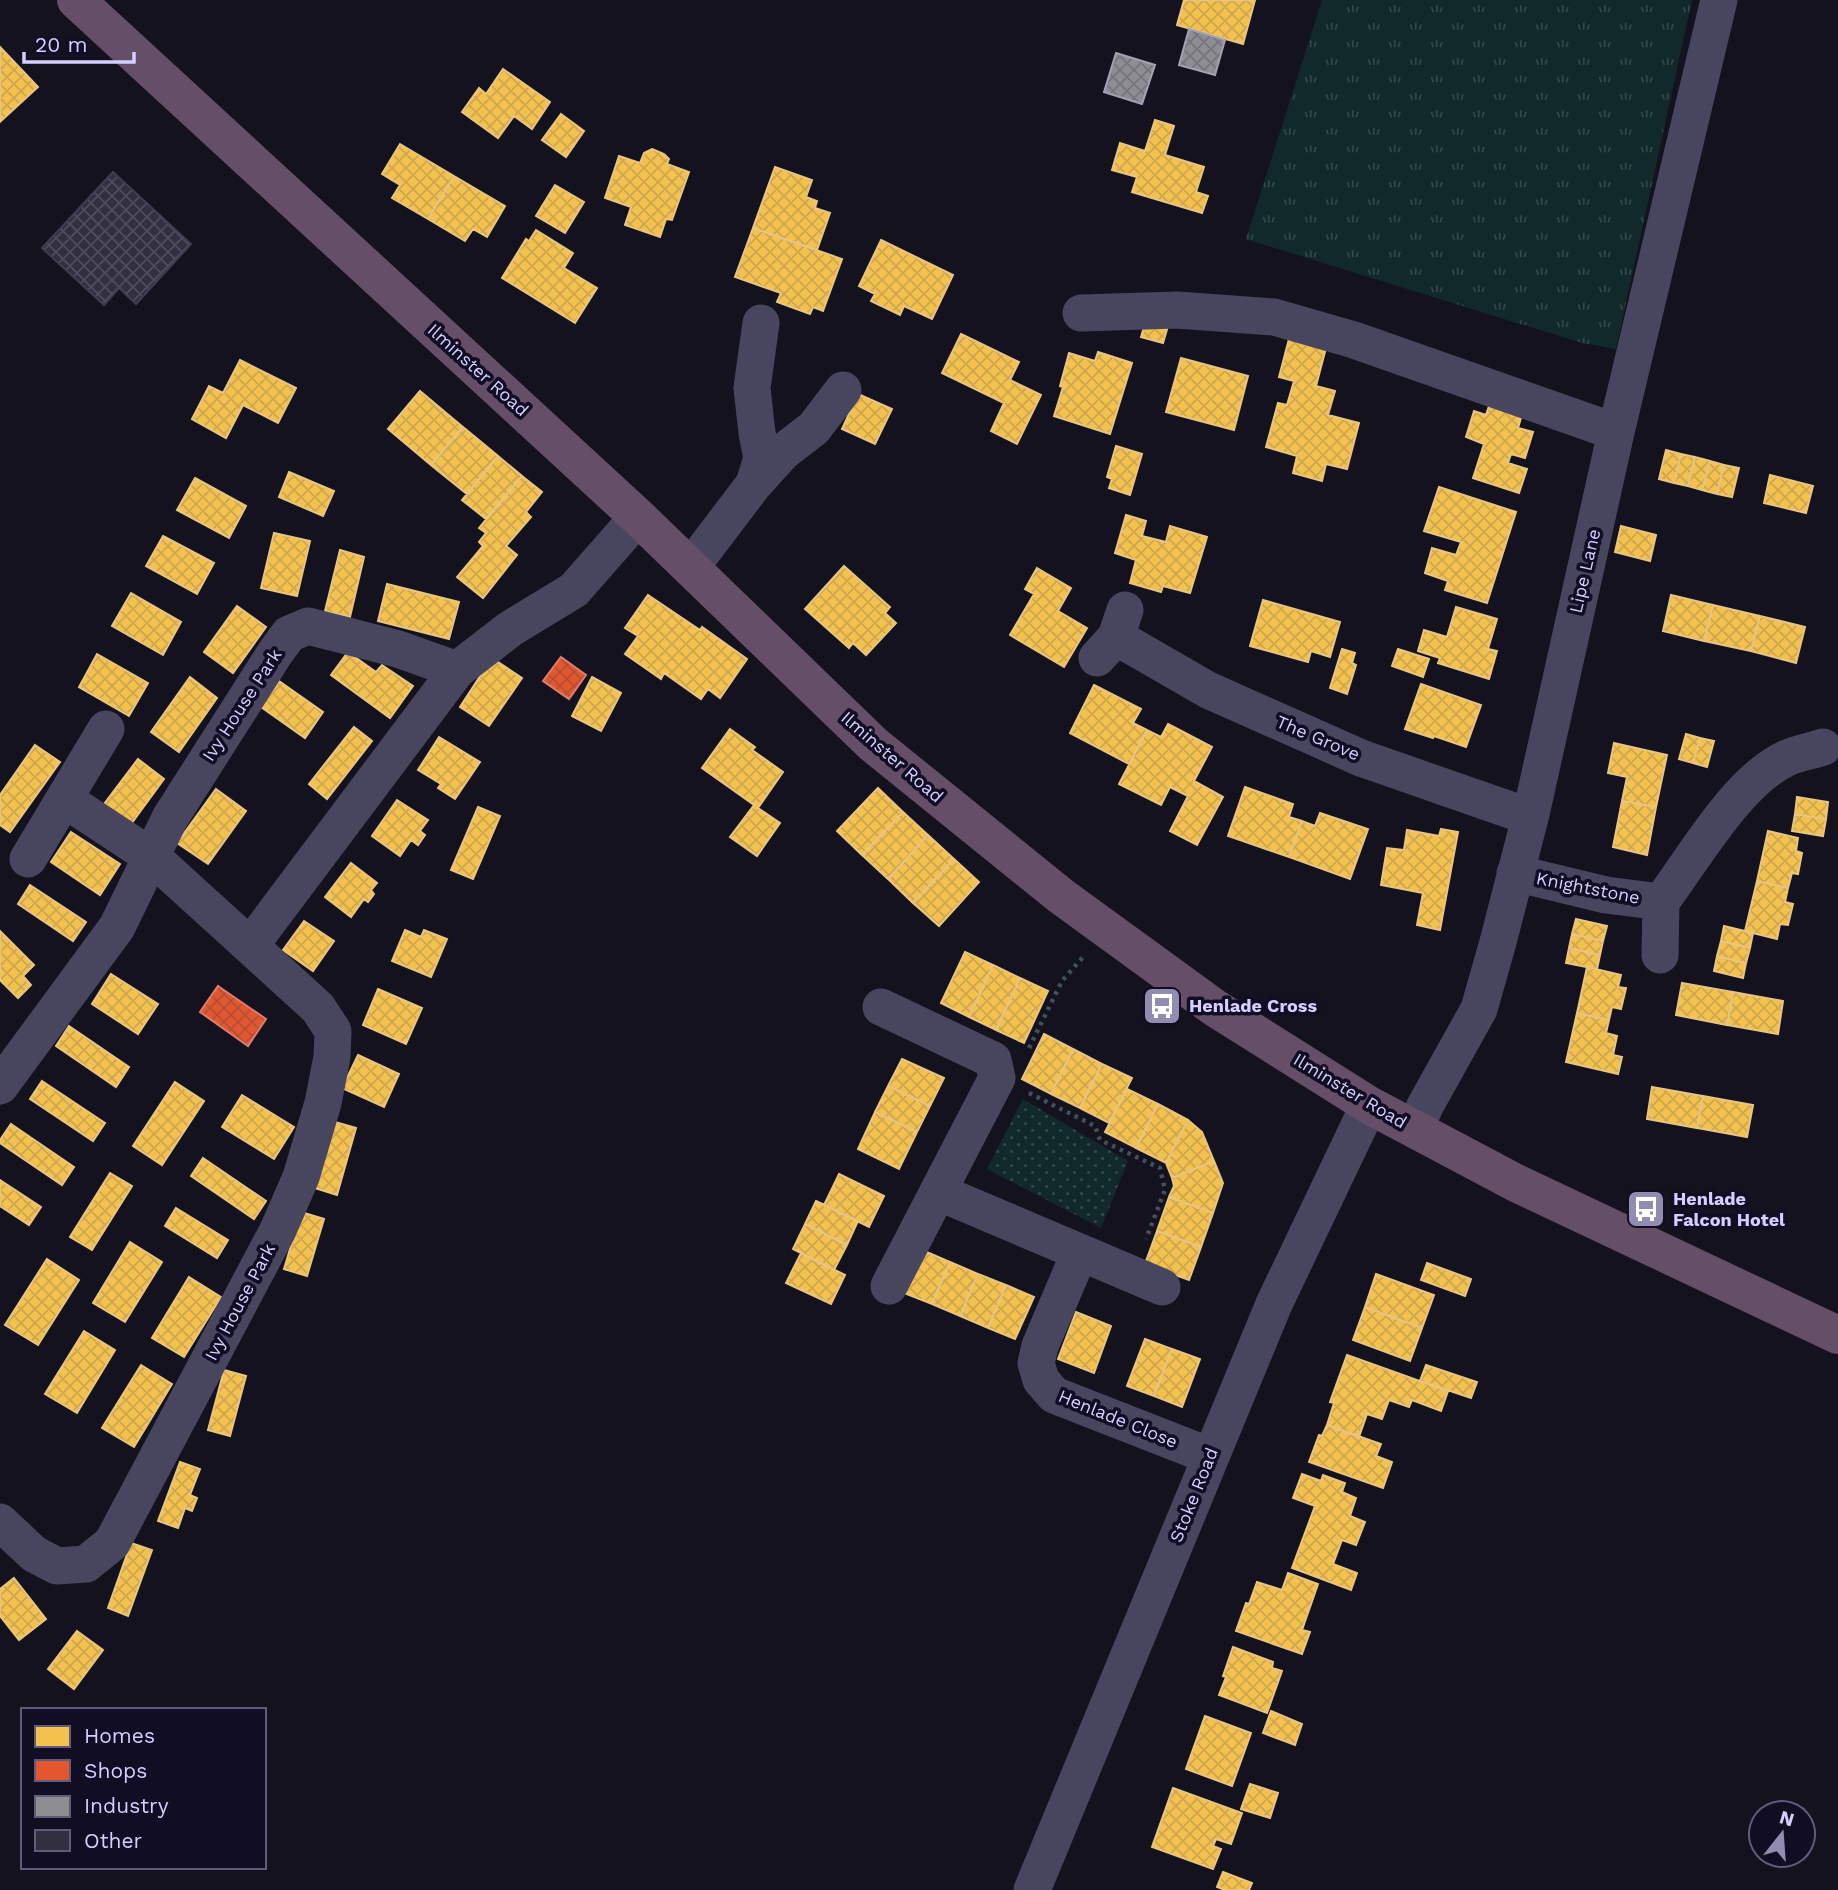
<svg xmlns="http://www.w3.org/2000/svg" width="1838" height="1890" font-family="'Work Sans',sans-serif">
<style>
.grass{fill:url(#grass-tufts)}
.park{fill:url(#park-dots)}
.homes{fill:url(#homes-cross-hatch);stroke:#e9c583;stroke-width:2}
.shops{fill:url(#shops-cross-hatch);stroke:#e07b6d;stroke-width:2}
.industry{fill:url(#industry-cross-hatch);stroke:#a3a1b3;stroke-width:2}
.building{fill:url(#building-cross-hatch);stroke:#403c52;stroke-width:2}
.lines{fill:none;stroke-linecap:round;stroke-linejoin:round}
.path{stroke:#424f5e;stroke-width:4.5;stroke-dasharray:3.5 5;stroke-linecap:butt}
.minor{stroke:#48465f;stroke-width:37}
.highway{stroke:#654e68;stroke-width:38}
.labels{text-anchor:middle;stroke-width:7;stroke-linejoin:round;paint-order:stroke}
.street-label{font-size:18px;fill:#d5cfff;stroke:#110d23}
.poi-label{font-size:18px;font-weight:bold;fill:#d5cfff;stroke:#110d23;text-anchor:start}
</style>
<defs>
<pattern id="grass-tufts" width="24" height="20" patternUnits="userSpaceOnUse" patternTransform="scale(1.75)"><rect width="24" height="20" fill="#11292a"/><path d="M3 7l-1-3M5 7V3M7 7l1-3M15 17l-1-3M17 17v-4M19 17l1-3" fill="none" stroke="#33474a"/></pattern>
<pattern id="park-dots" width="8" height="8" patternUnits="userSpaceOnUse" patternTransform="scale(1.75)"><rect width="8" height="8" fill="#11292a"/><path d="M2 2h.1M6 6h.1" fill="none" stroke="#33474a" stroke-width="1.8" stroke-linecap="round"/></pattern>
<pattern id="homes-cross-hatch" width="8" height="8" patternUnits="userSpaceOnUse" patternTransform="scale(1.75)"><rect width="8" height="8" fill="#f2c14e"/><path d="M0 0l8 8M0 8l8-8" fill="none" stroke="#cea74e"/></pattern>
<pattern id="shops-cross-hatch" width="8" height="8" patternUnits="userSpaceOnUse" patternTransform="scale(1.75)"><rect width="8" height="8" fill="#e4572e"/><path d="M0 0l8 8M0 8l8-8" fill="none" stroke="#b35037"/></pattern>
<pattern id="industry-cross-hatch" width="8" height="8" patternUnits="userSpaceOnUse" patternTransform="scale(1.75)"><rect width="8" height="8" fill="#8d8d92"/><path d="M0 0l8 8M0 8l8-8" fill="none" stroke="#76757d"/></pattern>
<pattern id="building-cross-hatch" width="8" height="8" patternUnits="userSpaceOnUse" patternTransform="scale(1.75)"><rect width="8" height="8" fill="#323040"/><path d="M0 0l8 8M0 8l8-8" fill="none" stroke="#4f4d5d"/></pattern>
</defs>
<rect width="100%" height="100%" fill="#14121e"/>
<path class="grass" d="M1322 0H1692L1616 349 1582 343 1246 239Z"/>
<path class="park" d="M1023 1099 1128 1161 1101 1228 987 1169Z"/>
<path class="homes" d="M1184 0H1255L1243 44 1177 25Z
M0 47 38 87 0 122Z
M503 69 550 102 532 129 514 116 498 138 462 112 479 88 486 94Z
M561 114 584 131 566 157 542 140Z
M1155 120 1174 126 1165 155 1204 167 1196 192 1208 196 1202 213 1132 192 1137 177 1112 170 1120 143 1145 151Z
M400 144 454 176 428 219 392 198 400 185 382 174Z
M652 149 664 154 669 159 667 164 689 172 672 220 666 219 660 237 625 225 631 207 605 198 619 156 640 163 644 153Z
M775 167 812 180 806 197 817 201 815 208 830 213 817 250 753 228Z
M454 176 505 206 487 237 473 229 465 241 428 219Z
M555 185 584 202 565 233 536 216Z
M753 228 842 259 823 311 813 307 810 314 777 302 781 293 735 277Z
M536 230 573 253 564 268 597 288 575 323 502 278 526 239 529 241Z
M881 240 953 275 932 319 904 306 900 315 871 301 875 294 859 286Z
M1146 320 1168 326 1163 343 1141 337Z
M961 334 1019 362 1010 380 1041 395 1017 444 991 431 1004 403 942 373Z
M1289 339 1326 348 1316 386 1335 391 1328 415 1359 423 1347 469 1326 464 1322 481 1293 473 1297 456 1266 447 1278 403 1287 405 1294 381 1279 377Z
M1098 352 1132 363 1110 434 1054 416 1063 387 1060 386 1069 353 1095 361Z
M1181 358 1248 376 1234 430 1166 412Z
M240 360 296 388 278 423 243 405 226 438 192 419 209 386 223 393Z
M420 391 463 427 431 465 388 429Z
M858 394 892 409 875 444 842 429Z
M1492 397 1524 408 1518 428 1533 432 1525 458 1511 454 1508 463 1527 469 1519 493 1473 478 1484 444 1466 437 1474 411 1486 415Z
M463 427 498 456 467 494 431 465Z
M1116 446 1142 454 1130 495 1109 488 1112 479 1107 477Z
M1666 450 1681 454 1674 483 1659 479Z
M1681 454 1695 457 1688 486 1674 483Z
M498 456 522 476 486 519 462 500Z
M1695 457 1710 461 1702 490 1688 486Z
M1710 461 1724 465 1717 494 1702 490Z
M1724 465 1739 468 1732 497 1717 494Z
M289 472 334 491 323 516 279 497Z
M1770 475 1813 486 1806 513 1764 503Z
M522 476 542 492 526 512 531 517 506 546 517 555 483 598 457 577 483 546 479 542 486 533 479 528Z
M195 478 246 506 229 538 177 510Z
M1439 487 1516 512 1487 603 1445 590 1448 581 1425 573 1432 548 1456 555 1461 542 1424 531Z
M1126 515 1146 521 1142 536 1166 542 1170 526 1207 537 1190 593 1163 586 1161 592 1130 583 1136 560 1115 553Z
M1621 526 1656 535 1650 561 1615 552Z
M274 533 310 541 297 596 261 588Z
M163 536 214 563 197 594 146 566Z
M340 550 364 557 350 617 325 611Z
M844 566 890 607 885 613 896 623 866 655 853 643 849 648 805 609Z
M1037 568 1071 588 1058 611 1087 628 1064 667 1010 635 1034 594 1025 589Z
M387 584 459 602 449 639 378 621Z
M131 593 181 622 163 655 112 626Z
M648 595 700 630 702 627 747 659 720 698 708 689 701 699 664 673 661 679 625 654 638 636 625 628Z
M1671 595 1713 605 1704 641 1663 631Z
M1263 600 1340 622 1330 657 1311 651 1308 662 1250 646Z
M1713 605 1760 616 1751 651 1704 641Z
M237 606 266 627 233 673 204 652Z
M1456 607 1497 619 1488 649 1497 651 1489 679 1438 663 1440 658 1418 651 1424 630 1447 637Z
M1760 616 1805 627 1796 663 1751 651Z
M1342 649 1355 653 1352 663 1356 665 1347 694 1330 688Z
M1398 649 1429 659 1423 677 1392 666Z
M348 652 376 672 382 665 413 686 390 718 331 675Z
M97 654 148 683 129 716 79 687Z
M492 658 522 678 489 726 460 707Z
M190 677 217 698 179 752 151 732Z
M592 677 621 693 601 731 572 716Z
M279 681 323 712 305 738 261 707Z
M1421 684 1481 705 1466 747 1434 736 1433 738 1405 729Z
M1094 685 1141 709 1133 723 1147 730 1129 764 1070 733Z
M1168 724 1212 747 1194 781 1223 797 1197 845 1170 831 1188 796 1170 787 1161 805 1119 784 1147 730 1161 737Z
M354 727 372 741 327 799 309 784Z
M730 729 755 747 752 750 783 772 758 808 780 823 757 856 730 837 754 805 702 768Z
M1686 734 1700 738 1693 763 1679 759Z
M439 737 480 762 455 799 438 788 441 784 418 770Z
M1700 738 1714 741 1707 767 1693 763Z
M1614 743 1667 755 1656 807 1622 801 1627 777 1608 773Z
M35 745 60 762 10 832 0 825V795Z
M138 759 164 779 131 824 104 804Z
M1245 787 1293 804 1289 817 1302 821 1289 857 1228 836Z
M878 788 903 812 862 855 837 831Z
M216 789 246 811 208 864 177 843Z
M1797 797 1828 802 1826 819 1795 814Z
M397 800 428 820 420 831 425 835 418 845 411 840 400 856 372 836Z
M1622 801 1656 807 1647 855 1613 847Z
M478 807 500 816 473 879 451 870Z
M903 812 928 835 888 879 862 855Z
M1320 813 1368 829 1350 879 1289 857 1302 821 1315 826Z
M1795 814 1826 819 1823 836 1792 831Z
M1441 829 1458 832 1440 930 1417 925 1423 893 1381 885 1387 848 1404 850 1407 830 1439 836Z
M1768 831 1798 838 1796 851 1802 853 1798 874 1792 873 1788 888 1757 881Z
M71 832 120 864 100 895 51 862Z
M928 835 954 859 913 903 888 879Z
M954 859 979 882 939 926 913 903Z
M351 863 377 883 371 890 374 894 368 902 364 899 351 917 325 897Z
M1757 881 1788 888 1785 902 1793 904 1788 925 1780 924 1777 939 1745 931Z
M30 885 86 922 73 941 18 904Z
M1576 919 1607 926 1603 941 1572 934Z
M304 921 334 941 313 971 283 950Z
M1724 926 1753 933 1750 948 1721 941Z
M405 930 421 937 424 930 447 939 431 977 392 961Z
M0 931 34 965 23 976 31 985 18 998 0 980Z
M1572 934 1603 941 1600 955 1569 948Z
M1721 941 1750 948 1746 963 1717 956Z
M1569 948 1600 955 1597 969 1566 963Z
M965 952 993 965 969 1017 941 1003Z
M1717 956 1746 963 1743 978 1714 971Z
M993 965 1020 978 996 1030 969 1017Z
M1587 967 1621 975 1618 987 1626 988 1621 1009 1612 1007 1609 1020 1577 1013Z
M111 974 158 1004 138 1034 92 1004Z
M1020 978 1048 991 1024 1043 996 1030Z
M1682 983 1733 992 1727 1025 1676 1015Z
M378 989 422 1008 406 1044 363 1025Z
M1733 992 1783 1001 1778 1034 1727 1025Z
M1577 1013 1609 1020 1606 1033 1617 1036 1613 1055 1622 1057 1618 1074 1566 1062Z
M69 1026 129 1067 116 1087 56 1046Z
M1044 1034 1073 1049 1051 1094 1022 1079Z
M1073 1049 1102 1064 1080 1108 1051 1094Z
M358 1055 399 1074 384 1107 342 1088Z
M902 1059 944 1078 930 1106 888 1086Z
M1102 1064 1132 1078 1109 1123 1080 1108Z
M42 1081 105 1123 93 1141 30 1099Z
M175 1082 204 1101 162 1165 133 1146Z
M888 1086 930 1106 917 1132 875 1112Z
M1652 1087 1703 1096 1697 1128 1647 1119Z
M1127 1089 1158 1104 1136 1148 1105 1132Z
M242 1095 294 1127 274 1159 222 1127Z
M1703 1096 1753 1105 1747 1137 1697 1128Z
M1158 1104 1188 1120 1166 1163 1136 1148Z
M875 1112 917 1132 899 1169 858 1149Z
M1188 1120 1202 1132 1214 1161 1172 1178 1166 1163Z
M335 1122 356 1128 337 1195 315 1188Z
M11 1124 74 1167 62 1185 0 1143V1140Z
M203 1158 266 1201 254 1219 191 1176Z
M1214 1161 1223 1183 1213 1213 1169 1197 1174 1186 1172 1178Z
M110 1173 132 1186 92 1250 70 1237Z
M839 1174 884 1196 869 1227 824 1205Z
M0 1180 41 1207 29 1225 0 1206Z
M1169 1197 1213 1213 1201 1247 1157 1231Z
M816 1201 858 1221 847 1245 805 1224Z
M176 1208 228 1240 217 1258 165 1226Z
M301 1212 324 1219 307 1276 284 1269Z
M805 1224 847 1245 834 1270 793 1249Z
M1157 1231 1201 1247 1189 1280 1145 1264Z
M130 1242 162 1262 125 1322 93 1303Z
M922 1250 950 1262 932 1304 904 1293Z
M801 1253 845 1275 831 1304 786 1283Z
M47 1259 79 1280 38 1345 5 1325Z
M950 1262 978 1274 960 1316 932 1304Z
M1427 1263 1471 1279 1465 1296 1421 1280Z
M978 1274 1006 1285 988 1328 960 1316Z
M1376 1274 1434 1295 1422 1328 1365 1307Z
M189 1277 221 1297 184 1357 152 1338Z
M1006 1285 1034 1297 1015 1339 988 1328Z
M1365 1307 1422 1328 1410 1361 1353 1340Z
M1076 1312 1111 1326 1094 1373 1058 1359Z
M84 1331 115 1350 77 1413 45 1394Z
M1145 1339 1172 1349 1154 1396 1127 1386Z
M1172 1349 1200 1359 1182 1407 1154 1396Z
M1347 1355 1448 1391 1441 1411 1412 1400 1409 1407 1389 1400 1382 1419 1367 1414 1359 1437 1327 1425 1334 1403 1330 1402Z
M141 1365 172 1384 134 1447 102 1428Z
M1426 1365 1477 1382 1471 1398 1420 1381Z
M224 1370 246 1376 230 1436 208 1430Z
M1327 1425 1381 1444 1376 1456 1392 1462 1383 1488 1309 1462 1319 1435 1322 1436Z
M180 1462 200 1469 190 1495 197 1498 192 1511 185 1508 178 1528 158 1521Z
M1302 1474 1321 1481 1323 1475 1345 1483 1342 1492 1356 1498 1350 1516 1365 1522 1356 1545 1342 1540 1333 1564 1357 1573 1351 1590 1292 1568 1315 1506 1293 1498Z
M131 1543 152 1550 128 1616 108 1608Z
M1288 1573 1318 1584 1302 1630 1310 1632 1302 1654 1236 1631 1246 1603 1249 1604 1257 1582 1282 1590Z
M14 1578 46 1619 19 1640 0 1616V1589Z
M77 1631 103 1650 74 1689 48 1669Z
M1233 1647 1273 1662 1272 1668 1282 1671 1267 1713 1219 1695 1226 1677 1223 1676Z
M1271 1711 1302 1724 1295 1745 1263 1733Z
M1205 1716 1251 1733 1232 1786 1186 1769Z
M1250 1784 1278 1793 1270 1818 1241 1809Z
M1173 1788 1242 1813 1231 1844 1216 1839 1213 1846 1221 1849 1213 1869 1152 1847Z
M1223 1872 1252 1883 1249 1890H1225L1217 1887Z"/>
<path class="shops" d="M561 657 586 675 569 699 543 681Z
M218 986 266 1019 248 1046 200 1012Z"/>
<path class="industry" d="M1189 29 1225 40 1215 75 1179 65Z
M1116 53 1155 65 1142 104 1104 92Z"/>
<path class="building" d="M113 172 191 244 136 304 119 288 104 305 42 248Z"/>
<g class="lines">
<path class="path" d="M1029 1048 1062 981 1083 957
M1029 1093 1095 1126 1100 1140 1160 1168 1165 1190 1146 1239"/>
<path class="minor" d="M1081 313 1177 310 1274 317 1354 340 1616 432
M754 484 762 458 757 433 752 388 761 323
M691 567 754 484 783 452 814 428 843 390
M1116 637 1208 690 1361 758 1513 811 1531 814
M1097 658 1116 637 1125 610
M64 799 106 729
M28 859 64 799 152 857 250 946
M1515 873 1606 895 1661 902C1694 858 1737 781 1787 758 1798 753 1812 751 1823 747
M1660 955 1661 902
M881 1007 993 1060 997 1078 889 1286
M0 1086 117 927 170 818 275 653 289 634 308 626 398 649 457 670
M1415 1129 1425 1106 1479 1009 1498 942 1531 814 1616 432 1719 0
M938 1192 1162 1287
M1080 1252 1040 1346 1036 1363 1041 1380 1054 1395 1210 1456
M0 1522 34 1554 57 1566 86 1564 112 1543 278 1230 301 1177 323 1103 332 1057 333 1031 318 1008 250 946 457 670 510 629 574 590 638 517
M1032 1890 1274 1304 1369 1105"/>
<path class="highway" d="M76 0 638 517 873 744 1061 896 1215 1008 1369 1105 1516 1183 1838 1335"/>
</g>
<defs>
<symbol id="bus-square" viewBox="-11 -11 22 22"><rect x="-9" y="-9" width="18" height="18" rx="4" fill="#918db0" stroke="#110d23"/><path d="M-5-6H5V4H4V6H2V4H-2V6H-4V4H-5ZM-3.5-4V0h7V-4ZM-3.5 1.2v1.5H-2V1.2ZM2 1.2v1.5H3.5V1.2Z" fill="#fff"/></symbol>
</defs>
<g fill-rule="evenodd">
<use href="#bus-square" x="1140" y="984" width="44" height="44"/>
<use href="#bus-square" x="1624" y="1187" width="44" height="44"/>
</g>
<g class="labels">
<g class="street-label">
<text transform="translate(478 370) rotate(42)" y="6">Ilminster Road</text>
<text transform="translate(1585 571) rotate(-77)" y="6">Lipe Lane</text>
<text transform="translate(242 705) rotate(-57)" y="6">Ivy House Park</text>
<text transform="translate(1318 738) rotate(23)" y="6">The Grove</text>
<text transform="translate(892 757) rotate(41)" y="6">Ilminster Road</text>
<text transform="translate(1588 888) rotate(11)" y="6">Knightstone</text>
<text transform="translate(1350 1091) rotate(31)" y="6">Ilminster Road</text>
<text transform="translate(240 1302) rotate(-62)" y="6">Ivy House Park</text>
<text transform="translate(1118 1419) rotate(22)" y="6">Henlade Close</text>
<text transform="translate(1194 1495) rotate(-68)" y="6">Stoke Road</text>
</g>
<g class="poi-label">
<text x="1189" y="1012">Henlade Cross</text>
<text x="1673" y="1205">Henlade<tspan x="1673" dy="21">Falcon Hotel</tspan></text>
</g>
</g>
<rect x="21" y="1708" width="245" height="161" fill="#110d23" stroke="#5f5b7b" stroke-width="2"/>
<rect x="35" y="1726" width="35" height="21" fill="#f2c14e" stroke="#5f5b7b" stroke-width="2"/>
<text x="84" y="1743" font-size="21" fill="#d5cfff">Homes</text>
<rect x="35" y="1760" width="35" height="21" fill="#e4572e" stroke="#5f5b7b" stroke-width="2"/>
<text x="84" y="1778" font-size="21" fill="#d5cfff">Shops</text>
<rect x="35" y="1796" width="35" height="21" fill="#8d8d92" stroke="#5f5b7b" stroke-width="2"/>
<text x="84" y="1813" font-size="21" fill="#d5cfff">Industry</text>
<rect x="35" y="1830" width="35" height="21" fill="#323040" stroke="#5f5b7b" stroke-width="2"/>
<text x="84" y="1848" font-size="21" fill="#d5cfff">Other</text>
<g transform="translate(1782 1834) rotate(17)"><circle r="33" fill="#110d23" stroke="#5f5b7b" stroke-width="2"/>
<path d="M0-5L12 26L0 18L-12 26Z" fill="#918db0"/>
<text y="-10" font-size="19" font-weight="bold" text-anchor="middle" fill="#d5cfff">N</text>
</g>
<path d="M24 52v10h110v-10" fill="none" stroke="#d5cfff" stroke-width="3.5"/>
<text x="35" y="52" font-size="21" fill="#d5cfff" stroke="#110d23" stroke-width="5" paint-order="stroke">20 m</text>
</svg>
